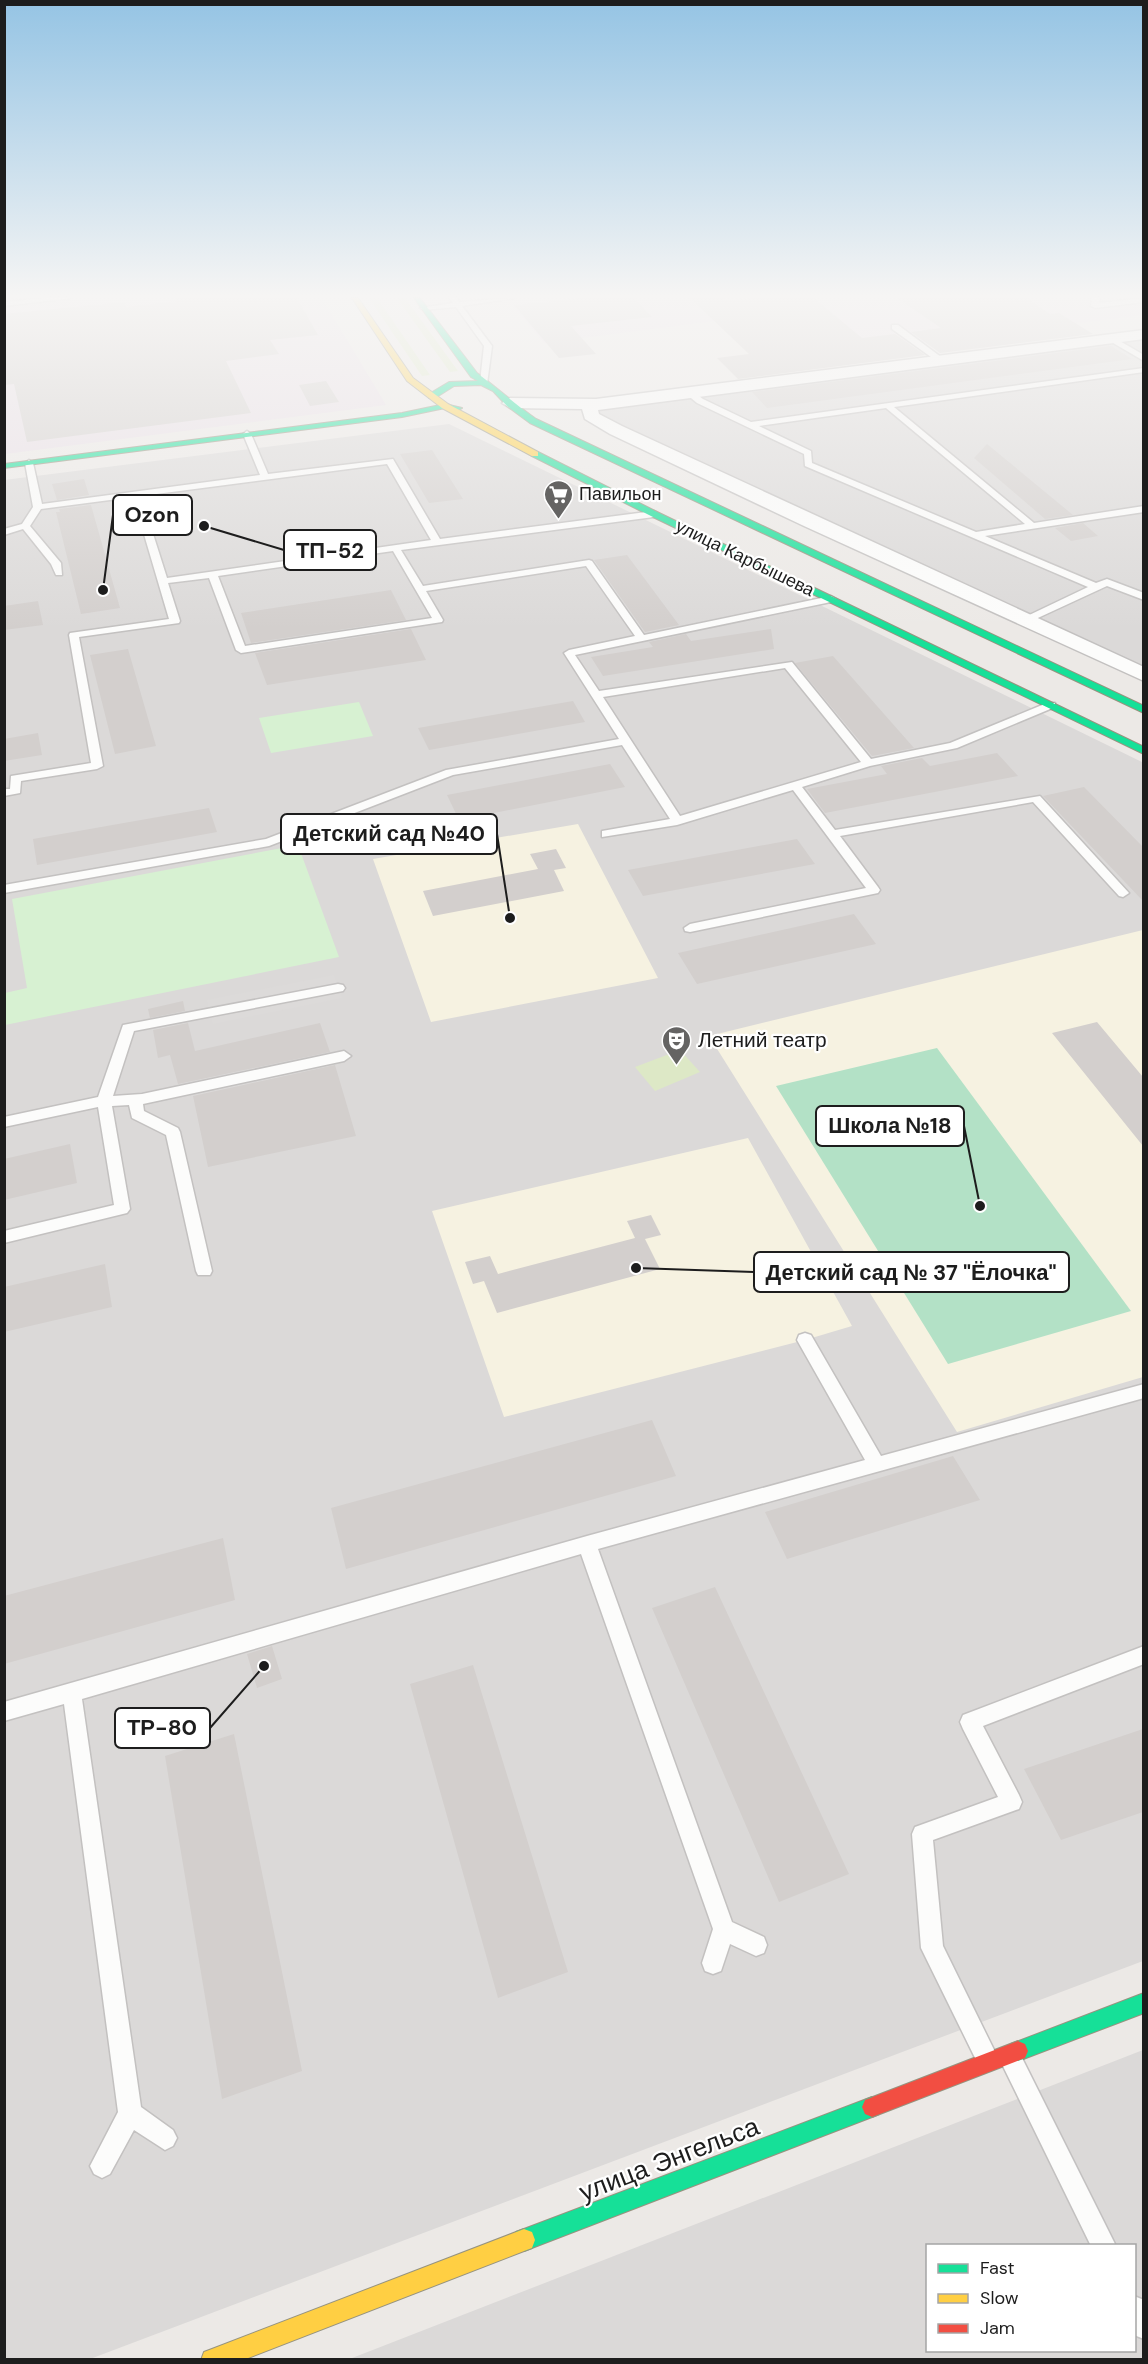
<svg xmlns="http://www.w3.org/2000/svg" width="1148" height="2364" font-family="'DM Sans',sans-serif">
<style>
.residential{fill:#dbd9d8;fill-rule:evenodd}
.industrial{fill:#e9dfe6}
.education{fill:#f6f2e1}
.grass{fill:#dde8c6}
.park{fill:#d7f1d2}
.pitch{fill:#b3e1c6}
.parking{fill:#dcdad9}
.building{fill:#d3cfcd}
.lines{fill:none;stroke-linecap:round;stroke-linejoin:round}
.lane-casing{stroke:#c3c1c0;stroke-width:3}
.street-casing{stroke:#c3c1c0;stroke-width:3}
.fast-casing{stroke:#96937f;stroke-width:2}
.slow-casing{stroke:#96937f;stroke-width:2}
.jam-casing{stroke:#96937f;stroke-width:2}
.lane{fill:#fcfcfb;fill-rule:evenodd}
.street{fill:#fcfcfb;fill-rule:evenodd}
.fast{fill:#16e098;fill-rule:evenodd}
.slow{fill:#ffcf43;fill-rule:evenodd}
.jam{fill:#f24e42;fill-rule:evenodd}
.labels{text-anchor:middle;stroke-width:4.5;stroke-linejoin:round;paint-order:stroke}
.far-poi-label{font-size:18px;fill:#1d1d1d;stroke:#fff;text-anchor:start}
.far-street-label{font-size:18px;fill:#1d1d1d;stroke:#fff}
.poi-label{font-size:21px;fill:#1d1d1d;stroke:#fff;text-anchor:start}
.near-street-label{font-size:26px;fill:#1d1d1d;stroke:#fff}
.leader{fill:none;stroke:#1d1d1d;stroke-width:2}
.callout-dot{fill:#1d1d1d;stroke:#fff;stroke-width:2}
.callout{fill:#fff;stroke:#1d1d1d;stroke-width:2}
.callout-label{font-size:22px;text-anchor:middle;font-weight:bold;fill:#1d1d1d}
</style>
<rect width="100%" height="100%" fill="#ece9e6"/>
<path class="residential" d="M1143 335V667L596 415 597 410Z
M449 424 1144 763 1143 1961 90 2359H4V480Z
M1143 2050V2359L347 2360 971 2117ZM928 2246H1134V2350H928Z"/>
<path class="industrial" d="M4 298H322L386 405 5 454Z
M522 298H1143L1144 315 784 359 738 318 544 343 507 299Z"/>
<path class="education" d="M578 824 658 978 431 1022 373 859Z
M1143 930V1377L957 1432 709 1036Z
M748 1138 852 1326 805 1340 504 1417 432 1211Z"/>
<path class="grass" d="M369 298H377L430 375 422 376Z
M397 298H405L458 371 450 372Z
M680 1050 700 1072 655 1091 635 1067Z"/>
<path class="park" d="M359 702 373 736 271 753 259 718Z
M298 845 339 957 5 1025V993L27 988 12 899Z"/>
<path class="pitch" d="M937 1048 1131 1311 948 1364 776 1086Z"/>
<path class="parking" d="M334 975 342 998 213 1024 207 1000Z"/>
<path class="building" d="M175 298H297L318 335 270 340 279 354 226 361 251 413 27 442 14 384 4 385V314L124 302 126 307 177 301Z
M582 298H634L652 317 571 326 596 354 559 358 514 305Z
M690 298H725V301L757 298H814L862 338 895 334 925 355 738 379 717 358 749 354Z
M897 298H1027L1050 314 1059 313 1093 334 940 353 911 332 941 328Z
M1111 346 1132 359 767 408 752 392Z
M326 381 339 402 310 406 299 385Z
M987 444 1073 515 1045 519 974 458Z
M432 450 463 499 429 503 400 454Z
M84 479 89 495 57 500 52 484Z
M91 505 120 608 81 614 56 512H60L59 509Z
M1083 523 1098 536 1071 541 1055 528Z
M627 555 679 625 645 632 594 560Z
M391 590 406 620 251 643 241 613Z
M38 601 43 625 4 630V606Z
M411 629 426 660 267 685 255 653Z
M771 629 774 649 603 676 591 657 653 647 649 642 686 634 691 641Z
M128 649 156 746 115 754 90 655Z
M833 656 914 748 872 756 795 663Z
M573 701 585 722 429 750 418 728Z
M38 733 42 755 4 761V739Z
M997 753 1018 776 825 813 807 789 887 774 881 766 922 758 930 766Z
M610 764 625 787 459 820 447 795Z
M1084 787 1143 847V901L1043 796Z
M209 808 217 832 37 865 33 839Z
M797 839 815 864 643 896 628 870Z
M556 849 566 868 554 870 564 891 433 916 423 891 538 869 530 854Z
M854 914 876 944 697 984 678 953Z
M183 1001 185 1011 150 1018 148 1009Z
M1097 1022 1143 1077V1146L1052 1033Z
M188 1023 195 1051 320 1023 330 1052 178 1084 170 1055 158 1058 153 1030Z
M335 1065 356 1136 208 1167 193 1096Z
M70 1144 77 1183 4 1200V1159Z
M651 1215 661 1235 645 1239 660 1269 497 1313 484 1281 473 1284 465 1262 490 1256 498 1274 635 1238 627 1221Z
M105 1264 112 1307 4 1332V1287Z
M652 1420 676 1476 346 1569 331 1508Z
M953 1456 980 1500 787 1559 765 1512Z
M223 1538 235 1600 4 1664V1596Z
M715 1587 849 1874 779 1902 652 1608Z
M272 1646 282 1679 257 1688 247 1654Z
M473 1665 568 1972 498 1998 410 1684Z
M1143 1729V1812L1061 1840 1024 1769Z
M234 1734 302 2071 222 2099 165 1756Z"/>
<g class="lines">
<defs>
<path id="lane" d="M46 298H72L4 306V302Z
M449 298H457L459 302 515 298 462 306 492 346 487 384 480 382 484 346 456 307 424 310 420 308 453 303Z
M1092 298H1100L1099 303 1144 298V302L1095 308 1091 306Z
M892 325H898L945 360 938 362 892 329Z
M1111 336 1144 355V361L1108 340 1107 338Z
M1144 368V372L894 407 1034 523 1144 506V512L985 536 1096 583 1107 579 1144 593V600L1107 586 1027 623 1022 620 1023 618 1088 587 805 466 804 454 697 403 685 393 692 391 703 399 751 422ZM886 408 1025 524 976 532 812 463 811 451 759 426Z
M247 431 251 434 268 474 393 459 440 539 654 511 659 514 654 517 401 550 423 586 589 560 592 561 644 635 831 596 836 599 831 602 575 655 599 691 792 662 871 759 950 743 1047 703H1055V707L957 748 870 766 802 787 835 830 1040 796 1129 893 1123 897 1119 896 1033 802 840 836 878 887 880 890 878 893 690 932 685 931 684 928 690 924 866 888 793 790 677 825 602 837V831L670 819 622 745 453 775 269 846 4 893V885L266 839 446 770 619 739 564 653 569 650 635 636 586 566 426 591 443 620 442 622 241 653 236 650 209 578 168 583 180 621 179 623 79 637 103 766 97 769 21 781 20 793 4 796V789H10L11 776 91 763 69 635 70 633 169 619 133 497 41 509 30 526 61 563 62 575H56L51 564 23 529 4 535V529L22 524 33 507 25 463 29 460 33 463 42 504 260 475 243 434ZM387 464 431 540 167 578 141 496ZM393 551 432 618 245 646 218 576ZM785 668 861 762 680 816 603 697Z
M338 984 343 985 345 988 343 991 134 1031 113 1096 142 1094 344 1051 351 1056 344 1061 143 1104 144 1111 178 1128 180 1132 212 1271 210 1275H198L196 1271 166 1135 132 1118 129 1105 112 1106 130 1209 127 1213 4 1243V1231L114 1205 98 1107 4 1127V1117L98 1097 123 1025Z
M805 1333 811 1335 881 1456 1144 1384V1398L598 1549 732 1922 764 1937 767 1945 764 1953 756 1956 730 1944 721 1971 713 1974 705 1971 702 1963 713 1929 581 1554 82 1699 141 2107 173 2130 177 2138 173 2146 165 2150 134 2130 110 2174 102 2178 94 2174 90 2166 118 2112 64 1704 4 1721V1702L587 1536 865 1460 797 1340 799 1335Z
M1144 1646V1664L983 1726 1019 1795 1022 1802 1019 1809 933 1840 943 1946 999 2060 996 2068 988 2071 980 2068 921 1948 912 1834 915 1827 998 1797 963 1729 960 1722 963 1715Z
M1010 2047 1018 2050 1116 2246H1091L999 2058 1002 2050Z
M1134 2296 1144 2300V2339L1134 2335Z"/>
<path id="street" d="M1144 330V339L598 410 599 414 622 426 1144 667V681L804 526 610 434 585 419 582 409 510 408 502 403 510 398 596 399Z"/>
<path id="fast" d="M414 298H420L477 373C496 387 515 404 536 419L1144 706V713L530 423 507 406 493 391 481 385 454 386 435 398H429V394L449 382 478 381 471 377Z
M445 404 462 408 458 410 445 408 402 417 4 468V464L402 413Z
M532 452H538L657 512 1144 747V754L651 516 532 456Z
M1144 1993V2013L1018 2061 1011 2058 1008 2051 1011 2044Z
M872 2097 879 2100 882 2107 879 2114 872 2117 524 2251 516 2248 513 2240 516 2232 524 2229Z"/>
<path id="slow" d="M352 298H358L413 378 448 404 538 452V456H532L442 408 407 381Z
M524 2229 532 2232 535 2240 532 2248 524 2251 243 2360H201L204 2352 212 2349Z"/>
<path id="jam" d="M1018 2041 1025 2044 1028 2051 1025 2058 872 2117 865 2114 862 2107 865 2100Z"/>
</defs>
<use href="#lane" class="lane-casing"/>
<use href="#street" class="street-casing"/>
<use href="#fast" class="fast-casing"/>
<use href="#slow" class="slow-casing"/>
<use href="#jam" class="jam-casing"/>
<use href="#lane" class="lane"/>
<use href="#street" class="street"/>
<use href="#fast" class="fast"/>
<use href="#slow" class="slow"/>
<use href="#jam" class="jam"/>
</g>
<linearGradient id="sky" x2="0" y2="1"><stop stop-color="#95c4e4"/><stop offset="0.47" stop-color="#f6f5f4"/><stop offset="1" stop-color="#f6f5f4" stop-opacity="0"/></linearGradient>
<rect width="1148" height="629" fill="url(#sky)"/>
<defs>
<symbol id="supermarket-pin" viewBox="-11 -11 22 30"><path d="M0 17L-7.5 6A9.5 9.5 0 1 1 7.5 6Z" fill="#656463" stroke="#fff"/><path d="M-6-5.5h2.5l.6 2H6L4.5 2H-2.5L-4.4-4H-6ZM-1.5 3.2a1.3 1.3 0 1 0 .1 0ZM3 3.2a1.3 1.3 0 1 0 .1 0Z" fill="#fff"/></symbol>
<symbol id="theatre-pin" viewBox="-11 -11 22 30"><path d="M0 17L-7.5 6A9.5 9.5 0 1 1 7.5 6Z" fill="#656463" stroke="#fff"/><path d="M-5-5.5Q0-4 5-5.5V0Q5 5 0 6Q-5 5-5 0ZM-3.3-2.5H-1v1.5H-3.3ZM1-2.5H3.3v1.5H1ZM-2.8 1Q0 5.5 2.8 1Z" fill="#fff"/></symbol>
</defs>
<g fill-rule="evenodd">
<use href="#supermarket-pin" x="542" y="478" width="33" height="45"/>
<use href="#theatre-pin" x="660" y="1024" width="33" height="45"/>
</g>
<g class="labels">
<g class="far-poi-label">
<text x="579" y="500">Павильон</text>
</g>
<g class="far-street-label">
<text transform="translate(745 558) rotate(26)" y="6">улица Карбышева</text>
</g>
<g class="poi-label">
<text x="698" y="1047">Летний театр</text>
</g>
<g class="near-street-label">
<text transform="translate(669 2159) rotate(-21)" y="9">улица Энгельса</text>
</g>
</g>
<path class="leader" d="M103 590L113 515M204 526L284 550M510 918L497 834M980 1206L964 1126M636 1268L754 1272M264 1666L210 1728"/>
<g class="callout-dot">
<circle cx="103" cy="590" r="6"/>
<circle cx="204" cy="526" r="6"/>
<circle cx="510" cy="918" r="6"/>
<circle cx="980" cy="1206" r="6"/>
<circle cx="636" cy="1268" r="6"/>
<circle cx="264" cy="1666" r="6"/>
</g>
<g class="callout">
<rect x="113" y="495" width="79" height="40" rx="6"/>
<rect x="284" y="530" width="92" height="40" rx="6"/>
<rect x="281" y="814" width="216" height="40" rx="6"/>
<rect x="816" y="1106" width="148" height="40" rx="6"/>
<rect x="754" y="1252" width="315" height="40" rx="6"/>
<rect x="115" y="1708" width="95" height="40" rx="6"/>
</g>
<g class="callout-label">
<text x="152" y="522">Ozon</text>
<text x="330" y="558">ТП-52</text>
<text x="389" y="841">Детский сад №40</text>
<text x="890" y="1133">Школа №18</text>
<text x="911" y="1280">Детский сад № 37 "Ёлочка"</text>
<text x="162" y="1735">ТР-80</text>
</g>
<rect width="1148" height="2364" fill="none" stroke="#1d1d1d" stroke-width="12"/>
<rect x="926" y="2244" width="210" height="108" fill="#ffffff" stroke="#a5a5a5" stroke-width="1.5"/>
<rect x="938" y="2264" width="30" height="9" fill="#16e098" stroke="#a5a5a5" stroke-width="1.5"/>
<text x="980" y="2274" font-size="18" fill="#1d1d1d">Fast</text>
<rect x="938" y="2294" width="30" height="9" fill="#ffcf43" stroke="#a5a5a5" stroke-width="1.5"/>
<text x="980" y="2304" font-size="18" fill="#1d1d1d">Slow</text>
<rect x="938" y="2324" width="30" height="9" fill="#f24e42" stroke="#a5a5a5" stroke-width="1.5"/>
<text x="980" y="2334" font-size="18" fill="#1d1d1d">Jam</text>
</svg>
